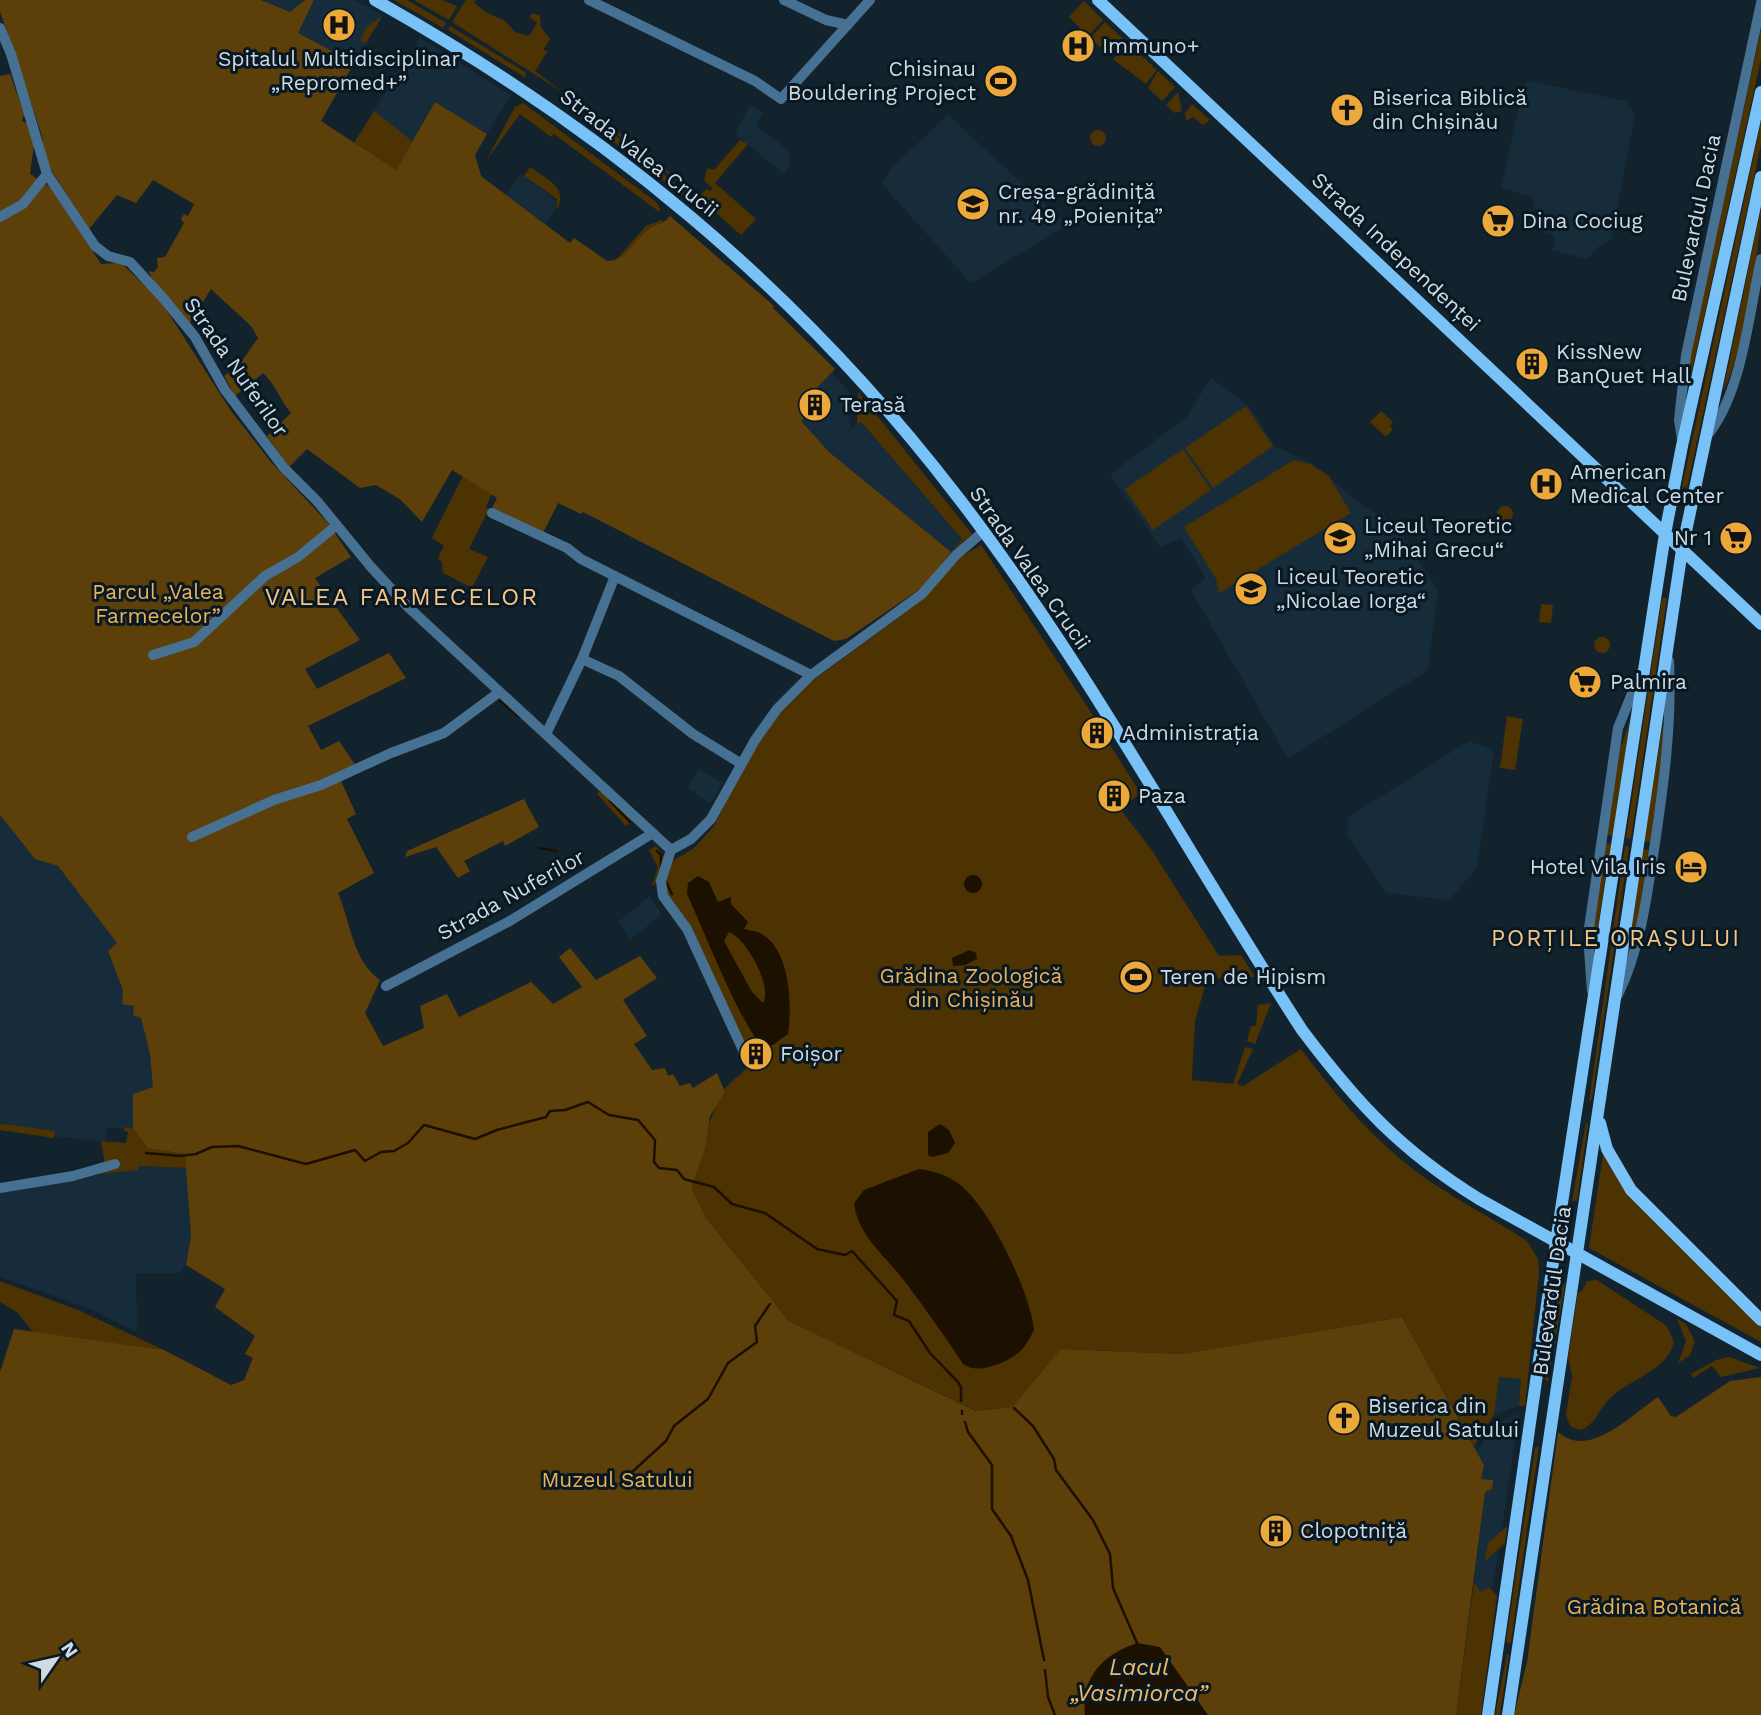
<svg xmlns="http://www.w3.org/2000/svg" width="1761" height="1715" font-family="'Work Sans',sans-serif">
<style>
.built{fill:#162c3b}
.green{fill:#4d3202}
.forest{fill:#5d3f09}
.water{fill:#1c1000;fill-rule:evenodd}
.lines{fill:none;stroke-linecap:round;stroke-linejoin:round}
.stream{stroke:#1c1000;stroke-width:2.5}
.minor{stroke:#467192;stroke-width:10}
.major{stroke:#79c2f8;stroke-width:12}
.labels{text-anchor:middle;stroke-width:6;stroke-linejoin:round;paint-order:stroke}
.poi-label{font-size:21px;fill:#d0dae2;stroke:#091924;text-anchor:start}
.street-label{font-size:21px;fill:#d0dae2;stroke:#091924}
.park-label{font-size:21px;fill:#edb258;stroke:#091924}
.neighbourhood-label{font-size:23px;letter-spacing:2px;fill:#f6c784;stroke:#091924}
.water-label{font-size:23px;font-style:italic;fill:#f6ba60;stroke:#091924}
.quarter-label{font-size:24px;letter-spacing:2px;fill:#f6c784;stroke:#091924}
</style>
<rect width="100%" height="100%" fill="#13232e"/>
<path class="built" d="M261 0H305L290 12Z
M314 0H354L383 15 354 63 297 33Z
M420 38 511 95 487 134 435 102 396 171 354 143Z
M1529 81 1625 101 1635 115 1611 240 1599 246 1587 259 1552 250 1555 240 1552 235 1542 232 1532 197 1501 188 1524 84Z
M750 105 763 112 757 126 789 151 790 164 784 174 735 134Z
M948 115 1067 225 975 281 970 282 882 184 890 169Z
M521 174 559 203 546 224 506 195Z
M831 372 850 393 848 416 851 429 861 422 962 539 951 552 829 452 801 421 798 407Z
M1211 378 1249 406 1275 446 1313 464 1363 506 1394 523 1438 590 1428 670 1288 759 1191 590 1206 578 1181 538 1160 547 1110 474 1186 418Z
M1469 741 1494 750 1477 868 1449 900 1386 893 1348 836 1347 818Z
M699 769 723 783 710 804 688 788Z
M0 815 35 859 58 866 118 943 109 951 123 990 122 1003 134 1006 141 1018 150 1053 153 1087 133 1094V1128H107L105 1142 0 1130Z
M650 896 662 915 630 939 618 922Z
M138 1166 187 1168 191 1236 186 1265 180 1273 136 1274 137 1332 91 1309 0 1277V1192L116 1171 138 1170Z
M1499 1377 1522 1379 1519 1406 1494 1415Z
M1519 1413 1493 1588 1489 1587 1481 1592 1474 1582 1485 1492 1493 1481 1481 1479 1484 1465 1477 1452 1494 1425Z"/>
<path class="green" d="M394 0H407L446 23 443 28Z
M414 0H442L457 6 449 20Z
M466 0H476L474 3 487 13 504 20 515 32 529 36 537 23 529 17 533 13 540 16 541 27 550 39 543 50 548 51 535 71 561 91 452 22Z
M1084 1 1103 20 1088 36 1069 17Z
M382 17 366 43 360 40 367 26Z
M1105 22 1124 40 1110 56 1090 38Z
M450 26 525 72 526 78 448 30Z
M1761 30V59L1689 384 1690 357Z
M1128 43 1157 70 1146 84 1113 59Z
M1158 71 1175 87 1162 101 1148 88Z
M1178 92 1182 111 1175 113 1166 105Z
M568 94 649 155 693 193 566 95Z
M564 98 627 144 689 195 684 196 562 102Z
M523 103 656 202 661 210 658 211 554 134 551 137 520 114 486 161 515 107Z
M1192 104 1210 120 1203 125 1193 117 1186 121 1185 113Z
M374 111 412 141 396 171 354 143Z
M1761 122V145L1687 488 1682 487Z
M1090 138a8 8 0 1 1 16 0a8 8 0 1 1-16 0Z
M740 140 748 144 715 183 756 219 741 235 698 197 707 189 710 191 713 188 704 181 707 168 714 170Z
M530 167C546 179 569 187 557 210V199L524 176Z
M1761 208C1761 248 1742 358 1723 391Z
M662 220 664 223C643 230 635 253 616 260L646 226Z
M858 392 972 534 951 552 962 539 861 422 857 425Z
M1246 406 1273 446 1213 488 1185 448Z
M1381 411 1393 422 1390 426 1393 429 1386 437 1370 422Z
M1183 449 1211 490 1153 530 1125 489Z
M1294 460 1310 464 1329 476 1351 513 1219 593 1216 579 1184 527Z
M464 474 495 487 486 507 490 510 489 515H486L469 549 488 557 472 588 443 573 442 563 438 558 444 546 432 538Z
M1497 514a8 8 0 1 1 16 0a8 8 0 1 1-16 0Z
M981 545 1096 720 1111 736 1107 740 1141 794 1131 800 1119 788 1110 796 1151 849 1219 956 1241 955 1255 977 1207 979 1195 1021 1192 1080 1233 1084 1245 1047 1253 1049 1237 1084 1243 1086 1301 1049C1338 1098 1375 1142 1425 1178 1458 1201 1494 1219 1527 1241L1538 1259 1539 1272 1525 1406H1519L1521 1379 1499 1377 1494 1415 1474 1446 1402 1317 1183 1354 1062 1349 1012 1407 977 1411 789 1321 706 1218 690 1189C702 1156 707 1118 724 1090 729 1082 741 1075 748 1067L751 1072 755 1070 664 890 670 862 693 849 714 826 750 754 771 722 808 684 918 603 962 556Z
M1662 598H1667L1631 839 1626 838Z
M1541 604 1553 605 1551 623 1539 622Z
M1594 645a8 8 0 1 1 16 0a8 8 0 1 1-16 0Z
M1507 716 1523 719 1515 770 1500 768Z
M1630 720 1613 836 1607 835 1620 749Z
M1663 724 1664 745 1650 842 1644 841Z
M601 790 632 821 626 826 597 794Z
M1605 843 1611 844 1594 952V921Z
M656 846 664 857 658 882 652 886 658 867 649 850Z
M1625 846 1629 847 1592 1099 1589 1102Z
M1643 849 1649 850 1637 928 1628 955Z
M1271 1003 1255 1044 1247 1041 1251 1026H1256L1258 1005Z
M1586 1122 1588 1124 1577 1201H1572Z
M5 1124 55 1131 54 1138 0 1130V1125Z
M124 1127 133 1128 147 1148 185 1154 187 1168 139 1166 138 1170 99 1174 105 1165 101 1141 126 1143 128 1132 124 1131Z
M1603 1154 1633 1198 1761 1326V1342L1589 1248Z
M1597 1280 1667 1326 1674 1342C1667 1373 1623 1380 1605 1404 1597 1414 1593 1427 1579 1430L1570 1426 1566 1415 1572 1376 1568 1357 1578 1292H1581L1587 1281Z
M0 1281 78 1310 164 1350 33 1332 18 1313 0 1302Z
M1560 1283 1565 1284 1548 1382 1545 1380Z
M1677 1319 1686 1324 1695 1342 1690 1355 1678 1363 1686 1341Z
M1729 1357 1760 1368 1721 1377 1712 1366 1693 1378 1691 1374 1716 1360Z
M1539 1446 1511 1642 1509 1644 1506 1641 1535 1448Z
M1507 1526 1505 1543 1485 1561 1488 1543Z
M1474 1582 1481 1592 1489 1587 1497 1596 1481 1715H1456Z
M1507 1654 1509 1655 1500 1715H1495Z"/>
<path class="forest" d="M0 0H261L290 12 305 0H314L298 33 354 63 321 121 396 170 435 102 487 134 475 155 481 176 570 243 574 238 607 261C630 260 634 238 651 228 659 223 664 224 670 216L774 306 773 308 835 369 798 407 806 416 801 421 829 452 951 552 923 587 846 639 834 641 583 512 581 514 558 503 543 533 492 508 497 498 452 470 422 522 401 500 376 485 360 488 307 449 289 467 267 436 291 413C279 399 276 385 263 373L235 396 224 376 239 365 258 338 251 326 211 289 189 324 156 285 148 271 154 272 158 267 157 258 165 257 184 223 181 219 184 214 188 216 194 204 153 180 136 203 117 195 89 229 46 162 42 136 0 11Z
M10 74 24 114 22 121 28 124 34 145 30 174 50 187 101 264 121 263 160 300 231 411 271 462 328 523 351 557 315 578 360 640 305 669 317 689 389 653 406 678 308 726 321 750 339 741 360 772 341 781 356 814 347 819 374 873 338 893C351 923 352 960 380 980L365 1013 383 1046 424 1028 420 1006 447 994 459 1017 531 982 553 1004 582 987 559 957 570 948 596 980 640 956 657 978 623 1000 647 1036 634 1044 652 1070 665 1068 668 1076 673 1074 680 1086 690 1083 693 1088 717 1073 725 1092 710 1116 705 1149 691 1188 706 1218 789 1321 976 1411 1012 1407 1061 1349 1183 1354 1402 1317 1484 1465 1481 1479 1493 1480 1492 1489 1485 1492 1456 1715H0V1372L14 1329 164 1350 231 1385 244 1380 253 1358 245 1354 255 1336 215 1307 225 1289 186 1265 191 1236 185 1154 147 1148 133 1128V1094L153 1087 150 1054 141 1018 133 1015 134 1006 122 1004 123 990 108 951 117 943 58 866 35 859 0 815V76Z
M524 799 539 827 505 846 503 841 464 861 470 871 458 878 436 847 405 857 407 851Z
M1761 1377V1715H1514L1527 1662 1558 1432C1589 1460 1631 1415 1658 1397L1671 1416 1676 1417 1730 1381Z"/>
<path class="water" d="M964 884a9 9 0 1 1 18 0a9 9 0 1 1-18 0Z
M698 876 709 882 718 902 731 897V904L748 922 744 929C749 931 755 930 760 933 791 949 792 1006 788 1034L773 1045 764 1046C746 1038 699 919 687 894L688 883ZM729 932C746 938 773 986 763 1003L752 992 724 941Z
M970 950 976 953 977 959 965 965 953 966 952 958Z
M940 1124 949 1130 955 1143 948 1153 932 1157 928 1155V1132Z
M919 1169C934 1171 947 1175 959 1184 989 1206 1031 1294 1034 1330 1030 1338 1025 1348 1017 1354 1003 1364 977 1375 963 1364 945 1336 926 1310 906 1283 887 1257 858 1237 854 1203L864 1190Z
M1137 1643 1160 1647 1208 1715H1085C1081 1676 1103 1655 1137 1643Z"/>
<g class="lines">
<path class="stream" d="M500 701 519 717
M610 801 630 822
M539 848 557 851
M657 851 661 855V866
M666 882 672 894
M146 1153 180 1156 196 1154 212 1147 238 1146 306 1164 355 1150 365 1161 381 1152 394 1151 408 1143 424 1125 475 1139 497 1130 546 1117 550 1111 565 1110 588 1102 609 1115 638 1120 655 1140 654 1162 659 1168 677 1170 684 1179 714 1187 732 1204 765 1213 817 1249 845 1255 852 1251 897 1301 894 1315 909 1321 930 1353 957 1381 961 1387V1401
M1014 1408 1033 1426 1054 1459 1056 1470 1093 1520 1110 1554 1113 1588 1137 1643
M962 1411V1414
M965 1422 968 1432 992 1465V1509L1011 1536 1028 1580 1044 1660
M631 1473 666 1441 674 1426 708 1399 728 1363 757 1342 755 1326 770 1304
M1045 1670 1048 1697 1055 1715"/>
<path class="minor" d="M589 0 755 81 781 99 870 0
M784 0 826 20 848 25
M0 28 11 54 47 174 95 246 108 256 130 262 164 299 195 337 225 390 284 468 317 501 371 567 408 607 671 850
M0 217 23 204 47 174
M1705 438C1742 397 1749 312 1761 259
M1682 440 1679 420 1686 355 1761 3
M492 513 567 548 581 559 811 675
M153 655 194 642 265 576 298 557 337 525
M582 659 619 676 693 734 740 763
M547 732 582 659 615 576
M192 837 274 800 321 785 391 753 444 733 498 693
M671 850 691 839 711 819 755 740 777 709 811 675 922 594 956 555 984 531
M671 850 661 881 663 896 687 929 748 1061
M386 986 508 922 653 833
M1592 991 1588 935 1618 728 1640 674
M1618 995C1641 946 1647 896 1655 843 1664 782 1672 723 1669 661
M0 1188 73 1176 115 1164"/>
<path class="major" d="M375 0C603 128 797 287 957 496 1086 663 1187 853 1302 1030 1357 1103 1400 1150 1479 1199L1761 1355
M1098 0 1761 624
M1600 1123 1607 1149 1631 1190 1761 1320
M1488 1715 1556 1242 1665 534 1682 446 1761 92
M1508 1715 1682 550 1761 177"/>
</g>
<defs>
<symbol id="hospital-disc" viewBox="-11 -11 22 22"><circle r="9.5" fill="#eca93a" stroke="#091924"/><path d="M-5-5h3v3.5h4V-5h3V5h-3V1.5h-4V5h-3Z" fill="#111"/></symbol>
<symbol id="stadium-disc" viewBox="-11 -11 22 22"><circle r="9.5" fill="#eca93a" stroke="#091924"/><path d="M0-5a6.5 5 0 1 0 0 10a6.5 5 0 1 0 0-10ZM-3.5-1.8h7v3.6h-7Z" fill="#111"/></symbol>
<symbol id="church-disc" viewBox="-11 -11 22 22"><circle r="9.5" fill="#eca93a" stroke="#091924"/><path d="M-1.2-6h2.4v3.5h3.3v2.4h-3.3V6h-2.4V-.1h-3.3v-2.4h3.3Z" fill="#111"/></symbol>
<symbol id="school-disc" viewBox="-11 -11 22 22"><circle r="9.5" fill="#eca93a" stroke="#091924"/><path d="M0-5L7-2L0 1L-7-2ZM-4 1L0 2.5L4 1V4Q0 6-4 4Z" fill="#111"/></symbol>
<symbol id="supermarket-disc" viewBox="-11 -11 22 22"><circle r="9.5" fill="#eca93a" stroke="#091924"/><path d="M-6-5.5h2.5l.6 2H6L4.5 2H-2.5L-4.4-4H-6ZM-1.5 3.2a1.3 1.3 0 1 0 .1 0ZM3 3.2a1.3 1.3 0 1 0 .1 0Z" fill="#111"/></symbol>
<symbol id="building-disc" viewBox="-11 -11 22 22"><circle r="9.5" fill="#eca93a" stroke="#091924"/><path d="M-4-6H4V6H1V3H-1V6H-4ZM-2.5-4.3h1.7v1.8h-1.7ZM.8-4.3h1.7v1.8H.8ZM-2.5-1h1.7V.8h-1.7ZM.8-1h1.7V.8H.8Z" fill="#111"/></symbol>
<symbol id="hotel-disc" viewBox="-11 -11 22 22"><circle r="9.5" fill="#eca93a" stroke="#091924"/><path d="M-6-4.5h1.5V1H6V5H4.5V3h-9V5H-6ZM-4 0a1.8 1.8 0 1 1 3.6 0ZM.5 0V-2.5h3Q6-2.5 6 0Z" fill="#111"/></symbol>
</defs>
<g fill-rule="evenodd">
<use href="#hospital-disc" x="320" y="6" width="38" height="38"/>
<use href="#hospital-disc" x="1059" y="27" width="38" height="38"/>
<use href="#stadium-disc" x="982" y="62" width="38" height="38"/>
<use href="#church-disc" x="1328" y="91" width="38" height="38"/>
<use href="#school-disc" x="954" y="185" width="38" height="38"/>
<use href="#supermarket-disc" x="1479" y="202" width="38" height="38"/>
<use href="#building-disc" x="1513" y="345" width="38" height="38"/>
<use href="#building-disc" x="796" y="386" width="38" height="38"/>
<use href="#hospital-disc" x="1527" y="465" width="38" height="38"/>
<use href="#school-disc" x="1321" y="519" width="38" height="38"/>
<use href="#supermarket-disc" x="1717" y="519" width="38" height="38"/>
<use href="#school-disc" x="1232" y="570" width="38" height="38"/>
<use href="#supermarket-disc" x="1566" y="663" width="38" height="38"/>
<use href="#building-disc" x="1078" y="714" width="38" height="38"/>
<use href="#building-disc" x="1095" y="777" width="38" height="38"/>
<use href="#hotel-disc" x="1672" y="848" width="38" height="38"/>
<use href="#stadium-disc" x="1117" y="958" width="38" height="38"/>
<use href="#building-disc" x="737" y="1035" width="38" height="38"/>
<use href="#church-disc" x="1325" y="1399" width="38" height="38"/>
<use href="#building-disc" x="1257" y="1512" width="38" height="38"/>
</g>
<g class="labels">
<g class="poi-label">
<text x="1102" y="53">Immuno+</text>
<text x="339" y="66" text-anchor="middle">Spitalul Multidisciplinar<tspan x="339" dy="24">„Repromed+”</tspan></text>
<text x="976" y="76" text-anchor="end">Chisinau<tspan x="976" dy="24">Bouldering Project</tspan></text>
<text x="1372" y="105">Biserica Biblică<tspan x="1372" dy="24">din Chișinău</tspan></text>
<text x="998" y="199">Creșa-grădiniță<tspan x="998" dy="24">nr. 49 „Poienița”</tspan></text>
<text x="1522" y="228">Dina Cociug</text>
<text x="1556" y="359">KissNew<tspan x="1556" dy="24">BanQuet Hall</tspan></text>
<text x="840" y="412">Terasă</text>
<text x="1570" y="479">American<tspan x="1570" dy="24">Medical Center</tspan></text>
<text x="1364" y="533">Liceul Teoretic<tspan x="1364" dy="24">„Mihai Grecu“</tspan></text>
<text x="1712" y="545" text-anchor="end">Nr 1</text>
<text x="1276" y="584">Liceul Teoretic<tspan x="1276" dy="24">„Nicolae Iorga“</tspan></text>
<text x="1610" y="689">Palmira</text>
<text x="1122" y="740">Administrația</text>
<text x="1138" y="803">Paza</text>
<text x="1666" y="874" text-anchor="end">Hotel Vila Iris</text>
<text x="1160" y="984">Teren de Hipism</text>
<text x="780" y="1061">Foișor</text>
<text x="1368" y="1413">Biserica din<tspan x="1368" dy="24">Muzeul Satului</tspan></text>
<text x="1300" y="1538">Clopotniță</text>
</g>
<g class="street-label">
<text transform="translate(639 153) rotate(38)" y="7">Strada Valea Crucii</text>
<text transform="translate(1696 218) rotate(-78)" y="7">Bulevardul Dacia</text>
<text transform="translate(1396 252) rotate(43)" y="7">Strada Independenței</text>
<text transform="translate(236 367) rotate(55)" y="7">Strada Nuferilor</text>
<text transform="translate(1030 568) rotate(55)" y="7">Strada Valea Crucii</text>
<text transform="translate(511 895) rotate(-29)" y="7">Strada Nuferilor</text>
<text transform="translate(1552 1291) rotate(-82)" y="7">Bulevardul Dacia</text>
</g>
<g class="park-label">
<text x="158" y="599">Parcul „Valea<tspan x="158" dy="24">Farmecelor”</tspan></text>
<text x="971" y="983">Grădina Zoologică<tspan x="971" dy="24">din Chișinău</tspan></text>
<text x="617" y="1487">Muzeul Satului</text>
<text x="1654" y="1614">Grădina Botanică</text>
</g>
<g class="neighbourhood-label">
<text x="1616" y="946">PORȚILE ORAȘULUI</text>
</g>
<g class="water-label">
<text x="1139" y="1675">Lacul<tspan x="1139" dy="26">„Vasimiorca”</tspan></text>
</g>
<g class="quarter-label">
<text x="402" y="605">VALEA FARMECELOR</text>
</g>
</g>
<g transform="translate(56 1659) rotate(56)" stroke="#091924" stroke-width="5" paint-order="stroke">
<path d="M0-5L12 26L0 18L-12 26Z" fill="#d0dae2"/>
<text y="-10" font-size="19" font-weight="bold" text-anchor="middle" fill="#d0dae2">N</text>
</g>
</svg>
